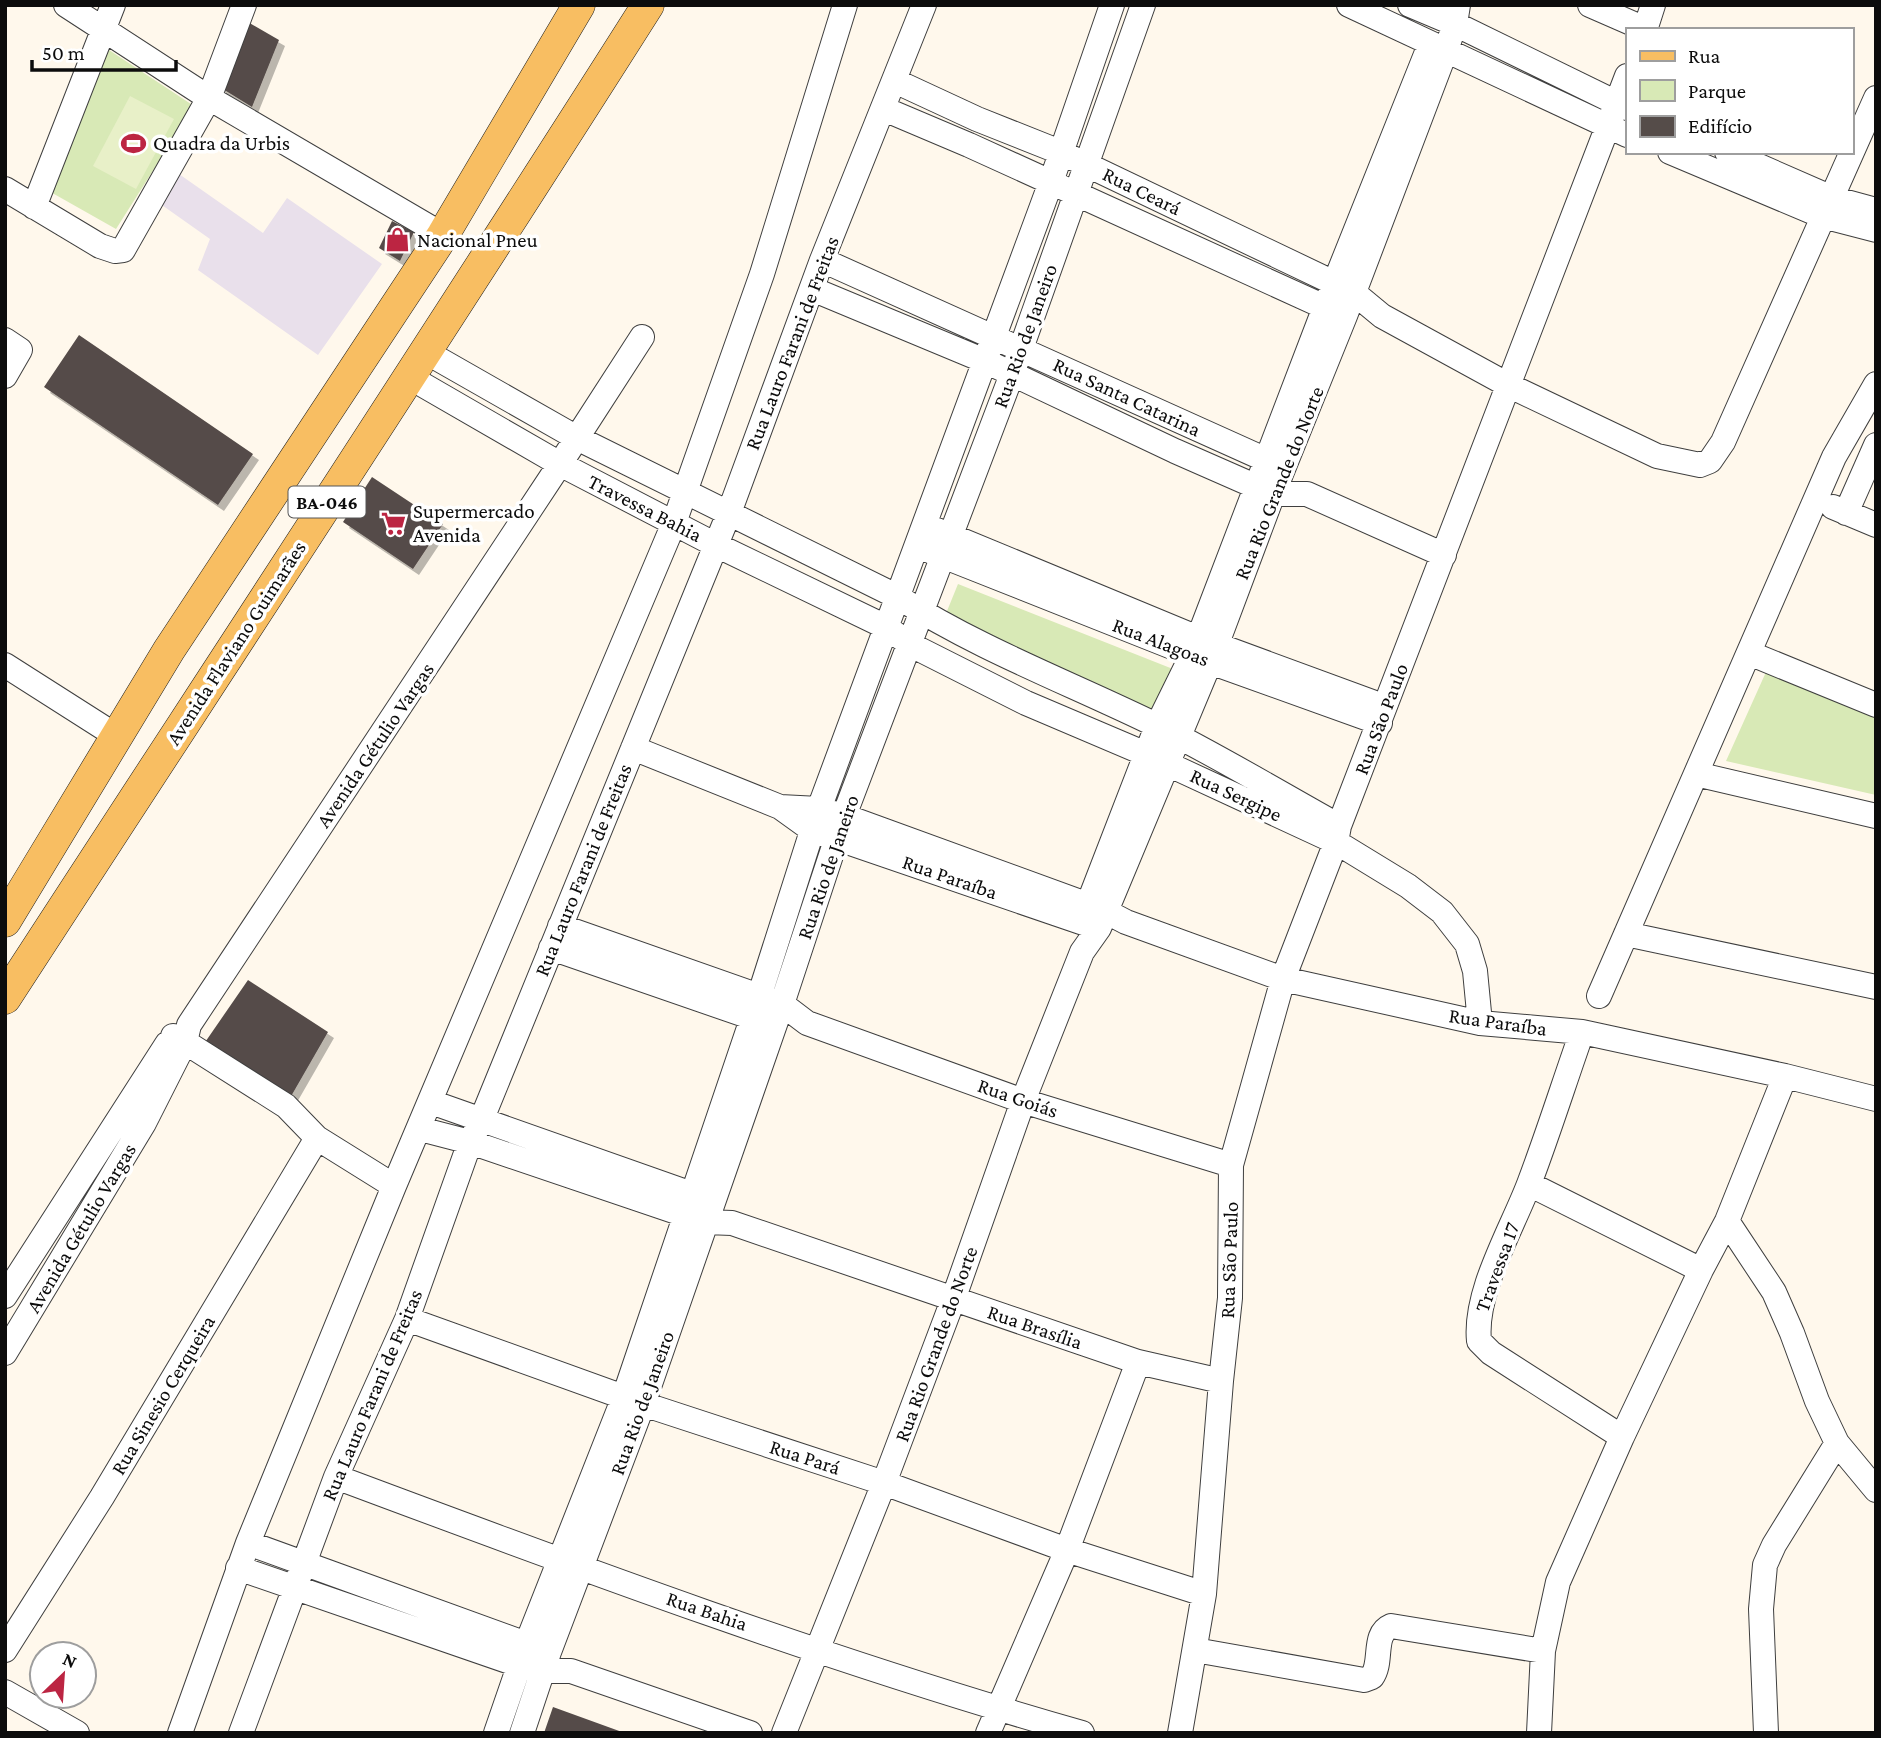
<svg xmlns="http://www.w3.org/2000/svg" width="1881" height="1738" font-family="'Crimson Pro',serif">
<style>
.industrial{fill:#e9e0eb}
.green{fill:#d8e9b6}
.pitch{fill:#e8f0c8}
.building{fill:#554c49;filter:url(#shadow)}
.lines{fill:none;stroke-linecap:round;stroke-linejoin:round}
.minor-casing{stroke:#3f3f3f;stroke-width:26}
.major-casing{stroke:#1d1d1d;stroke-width:33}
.minor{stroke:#fff;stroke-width:24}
.major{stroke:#f8be62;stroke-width:32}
.labels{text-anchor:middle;stroke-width:7;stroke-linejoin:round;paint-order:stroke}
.shield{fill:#fff;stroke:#555;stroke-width:2}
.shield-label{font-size:19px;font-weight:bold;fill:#0c0c0c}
.poi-label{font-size:21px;fill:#0c0c0c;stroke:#fff;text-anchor:start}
.street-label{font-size:21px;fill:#0c0c0c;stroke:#fff}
</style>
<defs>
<filter id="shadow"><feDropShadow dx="6" dy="6" stdDeviation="0" flood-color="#0004"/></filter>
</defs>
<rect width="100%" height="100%" fill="#fff8ec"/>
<path class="industrial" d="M179 174 263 233 287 198 382 264 318 355 198 270 210 239 159 203Z"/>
<path class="green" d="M106 48 194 106 116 229 47 190Z
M958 584 1178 671 1158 714 945 616Z
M1766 672 1876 718V795L1726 761Z"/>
<path class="pitch" d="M130 96 174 119 136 189 93 166Z"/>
<path class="building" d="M246 21 279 40 252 107 218 86Z
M392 221 414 232 400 261 379 248Z
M79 335 253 454 218 505 44 387Z
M372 477 443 524 413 569 343 522Z
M248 980 328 1032 286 1105 199 1051Z
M553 1707 622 1732V1733H544Z"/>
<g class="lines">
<defs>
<path id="minor" d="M66 5 209 98 443 235
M1349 5 1627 135
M1410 5 1455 24 1627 108
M1590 5 1645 29
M1645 30 1653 5
M895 81 977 119 1060 152 1353 292 1382 316 1510 386 1657 456 1700 465 1710 461 1723 442 1876 98
M884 109 969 145 1340 314
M1670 152 1822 216 1876 230
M1727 152 1832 198 1876 210
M5 189 100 246 115 251 123 250 209 98 244 5
M34 207 113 5
M822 260 1280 466
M812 289 985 361 1175 451 1273 494H1307L1444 555
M5 340 20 350 5 376
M426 352 577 438 898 597C979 649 1070 683 1156 725 1218 756 1278 792 1339 826
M411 378 560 464 714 544 886 627 911 645 1026 703 1146 754 1336 842 1408 886 1442 912 1467 944 1475 971 1480 1023
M1833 507 1876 525
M1846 513 1876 445
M937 530 1198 638 1372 702
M930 551 1210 662 1380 723
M1749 653 1876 705
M5 665 118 737
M633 748 780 807 812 830 1098 928
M1696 774 1876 816
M780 807 819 809 844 816 1105 911 1126 922 1283 979 1480 1023 1582 1032 1785 1076 1876 1099
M1082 920 1157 726 1192 655 1325 307 1429 47
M560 926 782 1004 807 1023 1023 1101 1231 1165
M1626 934 1876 987
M551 948 768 1023
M1599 996 1834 457 1876 384
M1582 1032C1564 1083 1548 1134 1529 1184 1511 1231 1474 1292 1479 1341L1491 1353 1622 1437
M173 1036 185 1042 286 1106 317 1138 394 1186
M431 1102 706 1199
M420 1129 470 1142 706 1222 732 1223 1138 1362 1221 1381
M1529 1184 1701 1270
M1727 1221 1774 1292 1792 1333 1817 1401 1837 1443 1876 1490
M5 1296 167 1044
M407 1319 643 1404 884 1483 1067 1550 1204 1594
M5 1353 144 1123 185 1042 189 1025 560 464 642 337
M336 1477C582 1569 829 1661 1082 1733
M248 1543 543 1650
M238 1568 519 1665 543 1671H571L750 1733
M5 1650 102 1497 317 1138
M1195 1650 1364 1680 1372 1677C1383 1662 1372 1634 1391 1626L1543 1651
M5 1692 77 1733
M180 1733 248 1543 394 1186 674 523 762 274 845 5
M241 1733 336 1477 407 1319 470 1142 481 1121 729 513 822 260 924 5
M496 1733 527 1643 624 1397 752 1019 819 809 1051 182 1112 5
M522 1733 549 1652 643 1404 782 1004 844 816 1012 374 1143 5
M784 1733 884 1483 953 1300 1023 1101 1082 952 1099 928 1210 662 1273 494 1345 316 1446 50 1455 24 1458 5
M988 1733 1067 1550 1138 1362
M1180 1733 1204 1594 1221 1381 1230 1298 1231 1165 1283 979 1336 842 1339 826 1627 76
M1539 1733 1543 1651 1558 1582 1622 1437 1701 1270 1727 1221 1785 1076
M1766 1733 1761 1609 1765 1565 1774 1545 1837 1443"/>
<path id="major" d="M5 921 169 650 443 235 579 5
M5 998C220 667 437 338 648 5"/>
</defs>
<use href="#minor" class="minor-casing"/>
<use href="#major" class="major-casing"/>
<use href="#minor" class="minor"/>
<use href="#major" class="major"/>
</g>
<defs>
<symbol id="stadium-bare" viewBox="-9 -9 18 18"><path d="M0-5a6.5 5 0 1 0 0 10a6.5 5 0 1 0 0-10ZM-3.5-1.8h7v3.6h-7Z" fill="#bc2542" stroke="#fff" stroke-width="2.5" paint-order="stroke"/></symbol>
<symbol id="shop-bare" viewBox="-9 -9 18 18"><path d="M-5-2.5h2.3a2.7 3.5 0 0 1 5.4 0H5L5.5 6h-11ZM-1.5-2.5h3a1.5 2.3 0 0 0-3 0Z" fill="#bc2542" stroke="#fff" stroke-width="2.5" paint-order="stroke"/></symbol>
<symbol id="supermarket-bare" viewBox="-9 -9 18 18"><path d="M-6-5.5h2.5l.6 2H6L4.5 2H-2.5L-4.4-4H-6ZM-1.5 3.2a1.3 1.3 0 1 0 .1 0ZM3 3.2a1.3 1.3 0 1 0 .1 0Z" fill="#bc2542" stroke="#fff" stroke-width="2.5" paint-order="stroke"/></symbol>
</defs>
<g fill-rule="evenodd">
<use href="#stadium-bare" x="116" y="126" width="35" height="35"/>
<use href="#shop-bare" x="380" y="222" width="35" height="35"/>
<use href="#supermarket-bare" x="376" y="506" width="35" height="35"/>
</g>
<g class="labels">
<rect class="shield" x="288.5" y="486.5" width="77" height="31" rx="5"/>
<g class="shield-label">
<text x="327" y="509">BA-046</text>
</g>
<g class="poi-label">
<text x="153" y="150">Quadra da Urbis</text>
<text x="417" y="247">Nacional Pneu</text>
<text x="413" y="518">Supermercado<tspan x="413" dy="24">Avenida</tspan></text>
</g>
<g class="street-label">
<text transform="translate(1142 191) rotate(26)" y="7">Rua Ceará</text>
<text transform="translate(1025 336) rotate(-70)" y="7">Rua Rio de Janeiro</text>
<text transform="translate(792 343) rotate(-69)" y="7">Rua Lauro Farani de Freitas</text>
<text transform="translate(1127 397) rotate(25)" y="7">Rua Santa Catarina</text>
<text transform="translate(1279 483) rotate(-68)" y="7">Rua Rio Grande do Norte</text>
<text transform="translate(645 508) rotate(27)" y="7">Travessa Bahia</text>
<text transform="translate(1161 642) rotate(21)" y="7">Rua Alagoas</text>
<text transform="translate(236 643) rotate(-57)" y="7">Avenida Flaviano Guimarães</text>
<text transform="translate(1381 719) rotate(-69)" y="7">Rua São Paulo</text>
<text transform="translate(375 745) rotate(-56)" y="7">Avenida Gétulio Vargas</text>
<text transform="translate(1236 795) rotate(25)" y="7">Rua Sergipe</text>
<text transform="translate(828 867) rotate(-71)" y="7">Rua Rio de Janeiro</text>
<text transform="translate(583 870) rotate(-68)" y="7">Rua Lauro Farani de Freitas</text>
<text transform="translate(950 877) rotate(19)" y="7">Rua Paraíba</text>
<text transform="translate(1498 1022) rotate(8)" y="7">Rua Paraíba</text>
<text transform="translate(1018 1098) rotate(19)" y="7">Rua Goiás</text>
<text transform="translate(81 1228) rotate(-59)" y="7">Avenida Gétulio Vargas</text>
<text transform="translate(1229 1260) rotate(-88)" y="7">Rua São Paulo</text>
<text transform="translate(1497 1267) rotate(-70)" y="7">Travessa 17</text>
<text transform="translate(1035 1327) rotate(19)" y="7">Rua Brasília</text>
<text transform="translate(936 1344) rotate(-70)" y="7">Rua Rio Grande do Norte</text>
<text transform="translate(163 1395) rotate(-59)" y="7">Rua Sinesio Cerqueira</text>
<text transform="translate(372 1395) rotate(-67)" y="7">Rua Lauro Farani de Freitas</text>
<text transform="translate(642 1403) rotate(-70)" y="7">Rua Rio de Janeiro</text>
<text transform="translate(805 1457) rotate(18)" y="7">Rua Pará</text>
<text transform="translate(707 1611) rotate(19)" y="7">Rua Bahia</text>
</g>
</g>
<rect width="1881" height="1738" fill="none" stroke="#0c0c0c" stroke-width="14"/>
<rect x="1626" y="28" width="228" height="126" fill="#ffffff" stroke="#9e9e9e" stroke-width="2"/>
<rect x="1640" y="51" width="35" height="10" fill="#f8be62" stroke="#9e9e9e" stroke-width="2"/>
<text x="1688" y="63" font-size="21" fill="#0c0c0c">Rua</text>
<rect x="1640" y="80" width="35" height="21" fill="#d8e9b6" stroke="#9e9e9e" stroke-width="2"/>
<text x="1688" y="98" font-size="21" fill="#0c0c0c">Parque</text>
<rect x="1640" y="116" width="35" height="21" fill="#554c49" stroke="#9e9e9e" stroke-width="2"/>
<text x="1688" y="133" font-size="21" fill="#0c0c0c">Edifício</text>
<g transform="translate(63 1675) rotate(25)"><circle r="33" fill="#ffffff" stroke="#9e9e9e" stroke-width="2"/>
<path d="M0-5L12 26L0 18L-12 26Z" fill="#bc2542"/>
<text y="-10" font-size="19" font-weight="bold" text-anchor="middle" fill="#0c0c0c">N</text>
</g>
<path d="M32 60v10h144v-10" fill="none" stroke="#0c0c0c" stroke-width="3.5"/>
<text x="42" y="60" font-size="21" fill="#0c0c0c" stroke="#ffffff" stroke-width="5" paint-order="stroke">50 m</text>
</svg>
